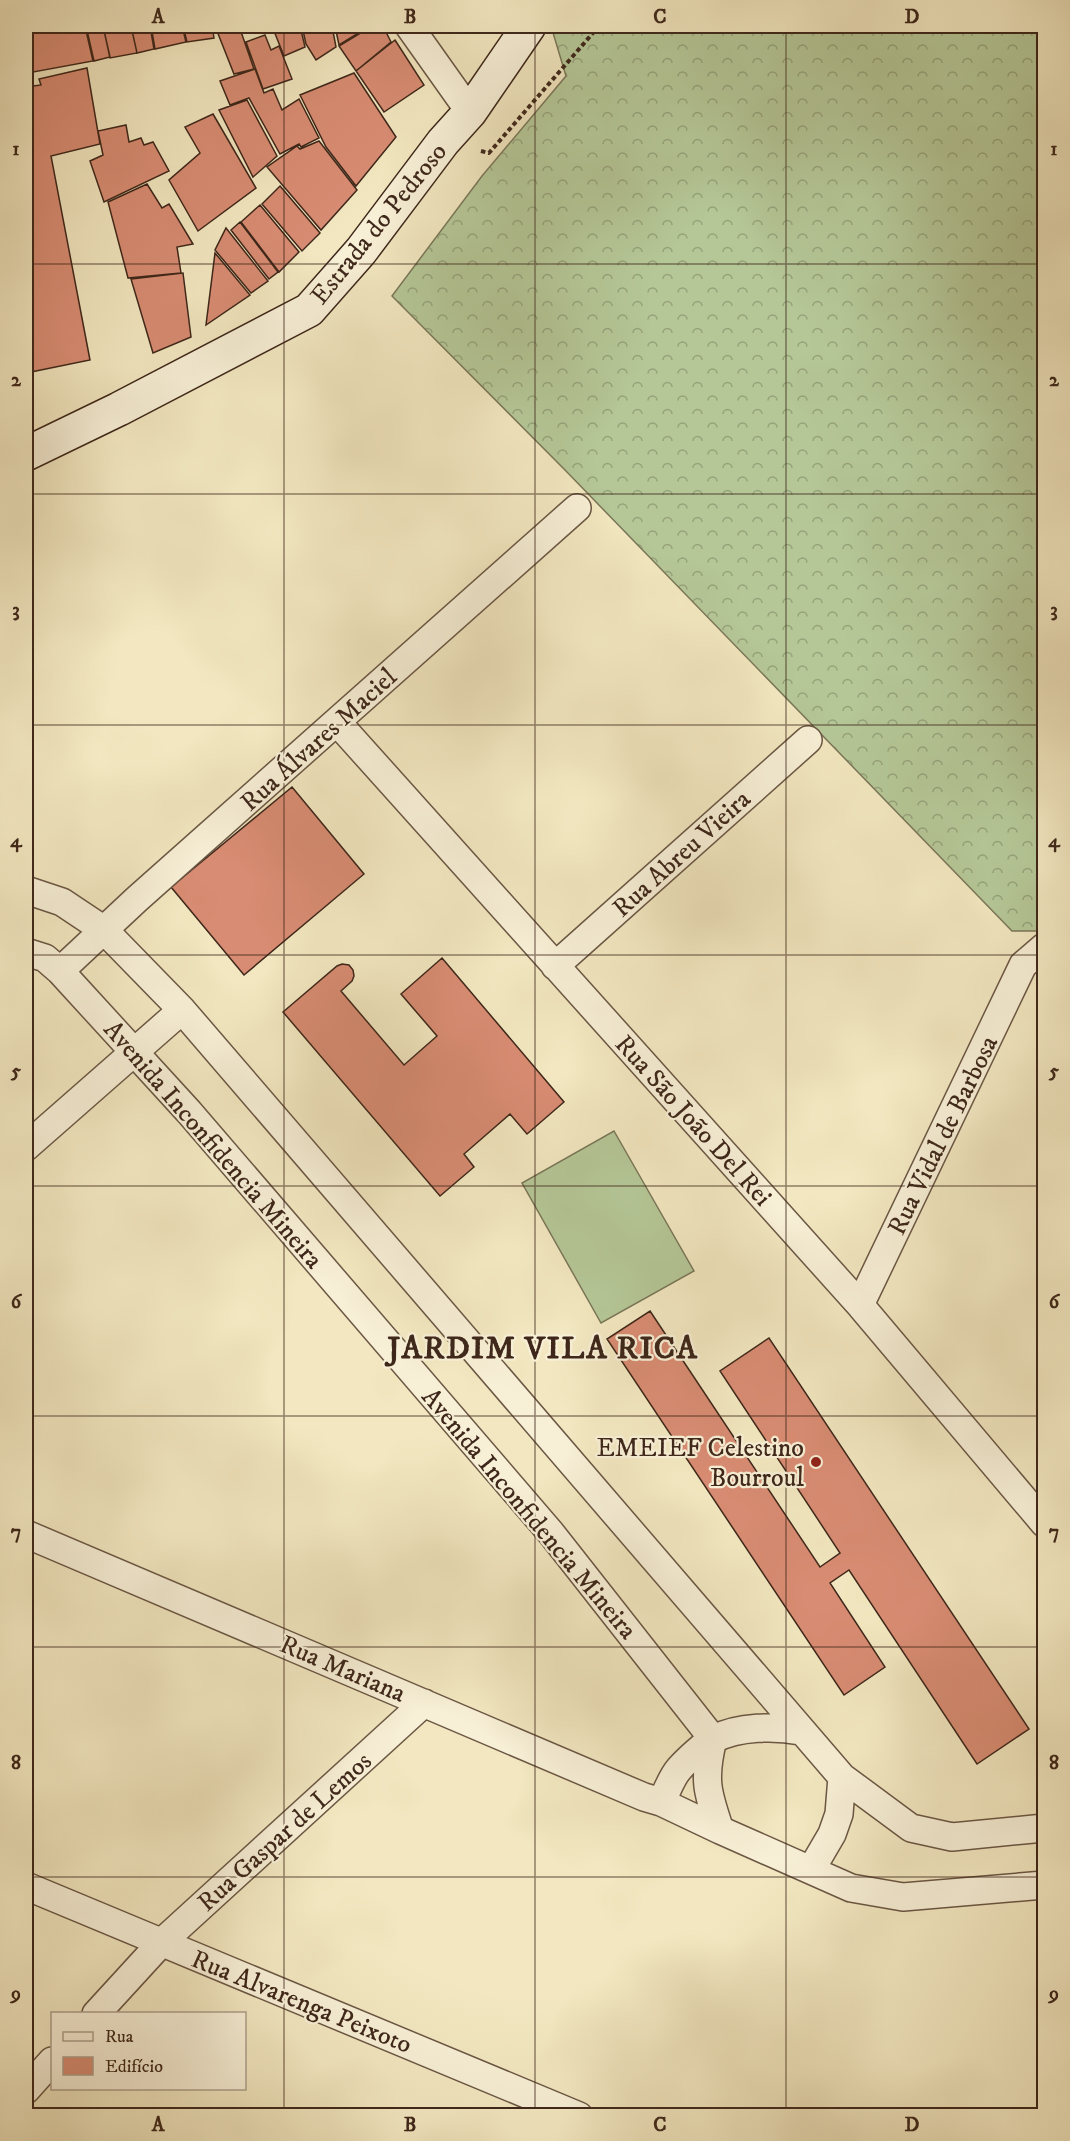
<svg xmlns="http://www.w3.org/2000/svg" width="1070" height="2141" font-family="'IM FELL DW Pica',serif">
<style>
.grass{fill:#b5c797;stroke:#7a7758;stroke-width:1.5}
.forest{fill:url(#forest-crowns);stroke:#7a7758;stroke-width:1.5}
.building{fill:#d88c73;stroke:#3e271a;stroke-width:1.5}
.lines{fill:none;stroke-linecap:round;stroke-linejoin:round}
.minor-casing{stroke:#6b5744;stroke-width:30}
.secondary-casing{stroke:#3e271a;stroke-width:36}
.path{stroke:#3e271a;stroke-width:4;stroke-dasharray:4.5 3;stroke-linecap:butt}
.minor{stroke:#f7efd6;stroke-width:27}
.secondary{stroke:#f7efd6;stroke-width:33}
.grid{fill:none;stroke:#3e271a;stroke-width:1.5;stroke-opacity:0.55}
.poi-dot{fill:#8f2418;stroke:#f7efd6;stroke-width:2}
.labels{text-anchor:middle;stroke-width:4.5;stroke-linejoin:round;paint-order:stroke}
.street-label{font-size:26px;fill:#3e271a;stroke:#f7efd6}
.poi-label{font-size:26px;fill:#3e271a;stroke:#f7efd6;text-anchor:end}
.district-label{font-size:32px;font-weight:bold;letter-spacing:1.5px;fill:#3e271a;stroke:#f7efd6}
.neatline{fill:none;stroke:#3e271a;stroke-width:2}
.grid-label{font-size:20px;text-anchor:middle;font-weight:bold;fill:#3e271a}
</style>
<defs>
<pattern id="forest-crowns" width="20" height="18" patternUnits="userSpaceOnUse" patternTransform="scale(1.5)"><rect width="20" height="18" fill="#b5c797"/><path d="M2 6a3 3 0 1 1 6 0M12 15a3 3 0 1 1 6 0" fill="none" stroke="#95a27a"/></pattern>
</defs>
<rect width="100%" height="100%" fill="#f2e7c0"/>
<filter id="stains"><feTurbulence type="fractalNoise" baseFrequency=".00333" numOctaves="4"/><feColorMatrix values="0 0 0 0 .2 0 0 0 0 .09 0 0 0 0 .02 0 0 0 .5 -.17"/></filter>
<radialGradient id="worn" r=".72"><stop offset=".6" stop-color="#630" stop-opacity="0"/><stop offset="1" stop-color="#630" stop-opacity=".3"/></radialGradient>
<path class="grass" d="M614 1131 694 1271 601 1323 522 1183Z"/>
<path class="forest" d="M551 26H1044V931H1012L565 470 392 296 482 176 566 76Z"/>
<path class="building" d="M26 26H85L93 61 28 73 26 64Z
M86 26H103L110 57 94 61Z
M103 26H131L137 53 110 58Z
M131 26H150L154 49 137 53Z
M151 26H182L186 42 155 49Z
M183 26H212L214 38 187 42Z
M215 26H239L254 69 234 74Z
M272 26H300L305 47 284 56Z
M302 26H332L336 47 316 60 306 44Z
M335 26H370L339 45Z
M372 26H383L391 42 356 71 339 46Z
M265 35 271 50 279 46 292 79 263 89 246 42Z
M395 40 424 85 384 112 356 71Z
M87 68 100 144 51 156 90 360 26 373V87L41 85 39 79Z
M255 69 264 93 273 89 282 110 299 99 319 138 301 147 299 144 280 154 249 98 230 105 220 81Z
M354 73 396 137 356 186 326 147 300 95Z
M247 100 277 156 253 177 219 110Z
M213 114 256 188 198 231 169 180 200 153 185 127Z
M126 125 129 142 141 138 144 145 153 142 169 171 104 202 90 161 103 155 98 131Z
M319 141 357 190 321 230 267 167 297 146 300 149Z
M147 184 162 208 169 204 193 244 177 247 181 273 128 278 108 202Z
M280 186 320 233 302 251 262 204Z
M260 205 299 252 279 272 241 222Z
M240 222 278 272 269 279 231 230Z
M226 228 268 281 251 293 215 250Z
M215 253 250 295 206 325Z
M183 273 191 337 153 353 131 279Z
M292 787 364 874 244 975 171 887Z
M442 958 564 1102 527 1134 510 1114 464 1154 474 1167 440 1196 283 1012 337 966 342 964 349 965 353 970 354 976 352 981 341 991 404 1065 437 1036 401 994Z
M650 1311 820 1567 840 1553 720 1371 769 1338 1029 1729 977 1764 849 1570 830 1583 885 1667 844 1695 607 1339Z"/>
<g class="lines">
<defs>
<path id="minor" d="M409 26 470 112
M337 722 860 1305 1044 1523
M26 890 62 902 104 930 182 1010 842 1777 911 1828 952 1837 1044 1828
M26 952 45 958 60 971 189 1112 551 1533 713 1739C703 1779 707 1792 720 1830L851 1888 903 1897 1044 1885
M555 966 808 740
M60 971 137 899 577 508
M26 1147 182 1010
M860 1305 1023 965 1044 947
M26 1534 644 1797 661 1802 720 1830
M661 1802C667 1792 671 1778 679 1769 686 1761 705 1743 714 1739 739 1726 775 1726 801 1731
M811 1870 832 1834 839 1814 842 1777
M26 1886 579 2116
M96 2014 161 1943 424 1703
M26 2090 52 2061"/>
<path id="secondary" d="M26 454 119 409 309 310 361 251 443 142 470 112 529 26"/>
</defs>
<use href="#minor" class="minor-casing"/>
<use href="#secondary" class="secondary-casing"/>
<path class="path" d="M481 151 489 153 599 26"/>
<use href="#minor" class="minor"/>
<use href="#secondary" class="secondary"/>
</g>
<path class="grid" d="M284 26V2116M535 26V2116M786 26V2116M26 264H1044M26 494H1044M26 725H1044M26 955H1044M26 1186H1044M26 1416H1044M26 1647H1044M26 1877H1044"/>
<circle class="poi-dot" cx="816" cy="1462" r="6"/>
<g class="labels">
<g class="street-label">
<text transform="translate(378 223) rotate(-51)" y="9">Estrada do Pedroso</text>
<text transform="translate(318 739) rotate(-42)" y="9">Rua Álvares Maciel</text>
<text transform="translate(681 853) rotate(-42)" y="9">Rua Abreu Vieira</text>
<text transform="translate(694 1120) rotate(48)" y="9">Rua São João Del Rei</text>
<text transform="translate(942 1135) rotate(-64)" y="9">Rua Vidal de Barbosa</text>
<text transform="translate(214 1144) rotate(49)" y="9">Avenida Inconfidencia Mineira</text>
<text transform="translate(530 1513) rotate(50)" y="9">Avenida Inconfidencia Mineira</text>
<text transform="translate(343 1668) rotate(23)" y="9">Rua Mariana</text>
<text transform="translate(284 1831) rotate(-42)" y="9">Rua Gaspar de Lemos</text>
<text transform="translate(302 2001) rotate(22)" y="9">Rua Alvarenga Peixoto</text>
</g>
<g class="poi-label">
<text x="804" y="1456">EMEIEF Celestino<tspan x="804" dy="30">Bourroul</tspan></text>
</g>
<g class="district-label">
<text x="543" y="1358">JARDIM VILA RICA</text>
</g>
</g>
<rect width="1070" height="2141" fill="none" stroke="#f2e7c0" stroke-width="66"/>
<rect x="51" y="2012" width="195" height="78" fill="#f7efd6" stroke="#ad9f8b" stroke-width="1.5"/>
<rect x="63" y="2032" width="30" height="9" fill="#f7efd6" stroke="#ad9f8b" stroke-width="1.5"/>
<text x="105" y="2042" font-size="18" fill="#3e271a">Rua</text>
<rect x="63" y="2057" width="30" height="18" fill="#d88c73" stroke="#ad9f8b" stroke-width="1.5"/>
<text x="105" y="2072" font-size="18" fill="#3e271a">Edifício</text>
<rect x="33" y="33" width="1004" height="2075" class="neatline"/>
<g class="grid-label">
<text x="158" y="23">A</text>
<text x="410" y="23">B</text>
<text x="660" y="23">C</text>
<text x="912" y="23">D</text>
<text x="16" y="155">1</text>
<text x="1054" y="155">1</text>
<text x="16" y="386">2</text>
<text x="1054" y="386">2</text>
<text x="16" y="616">3</text>
<text x="1054" y="616">3</text>
<text x="16" y="847">4</text>
<text x="1054" y="847">4</text>
<text x="16" y="1077">5</text>
<text x="1054" y="1077">5</text>
<text x="16" y="1308">6</text>
<text x="1054" y="1308">6</text>
<text x="16" y="1538">7</text>
<text x="1054" y="1538">7</text>
<text x="16" y="1769">8</text>
<text x="1054" y="1769">8</text>
<text x="16" y="2000">9</text>
<text x="1054" y="2000">9</text>
<text x="158" y="2131">A</text>
<text x="410" y="2131">B</text>
<text x="660" y="2131">C</text>
<text x="912" y="2131">D</text>
</g>
<rect width="100%" height="100%" filter="url(#stains)"/>
<rect width="100%" height="100%" fill="url(#worn)"/>
</svg>
